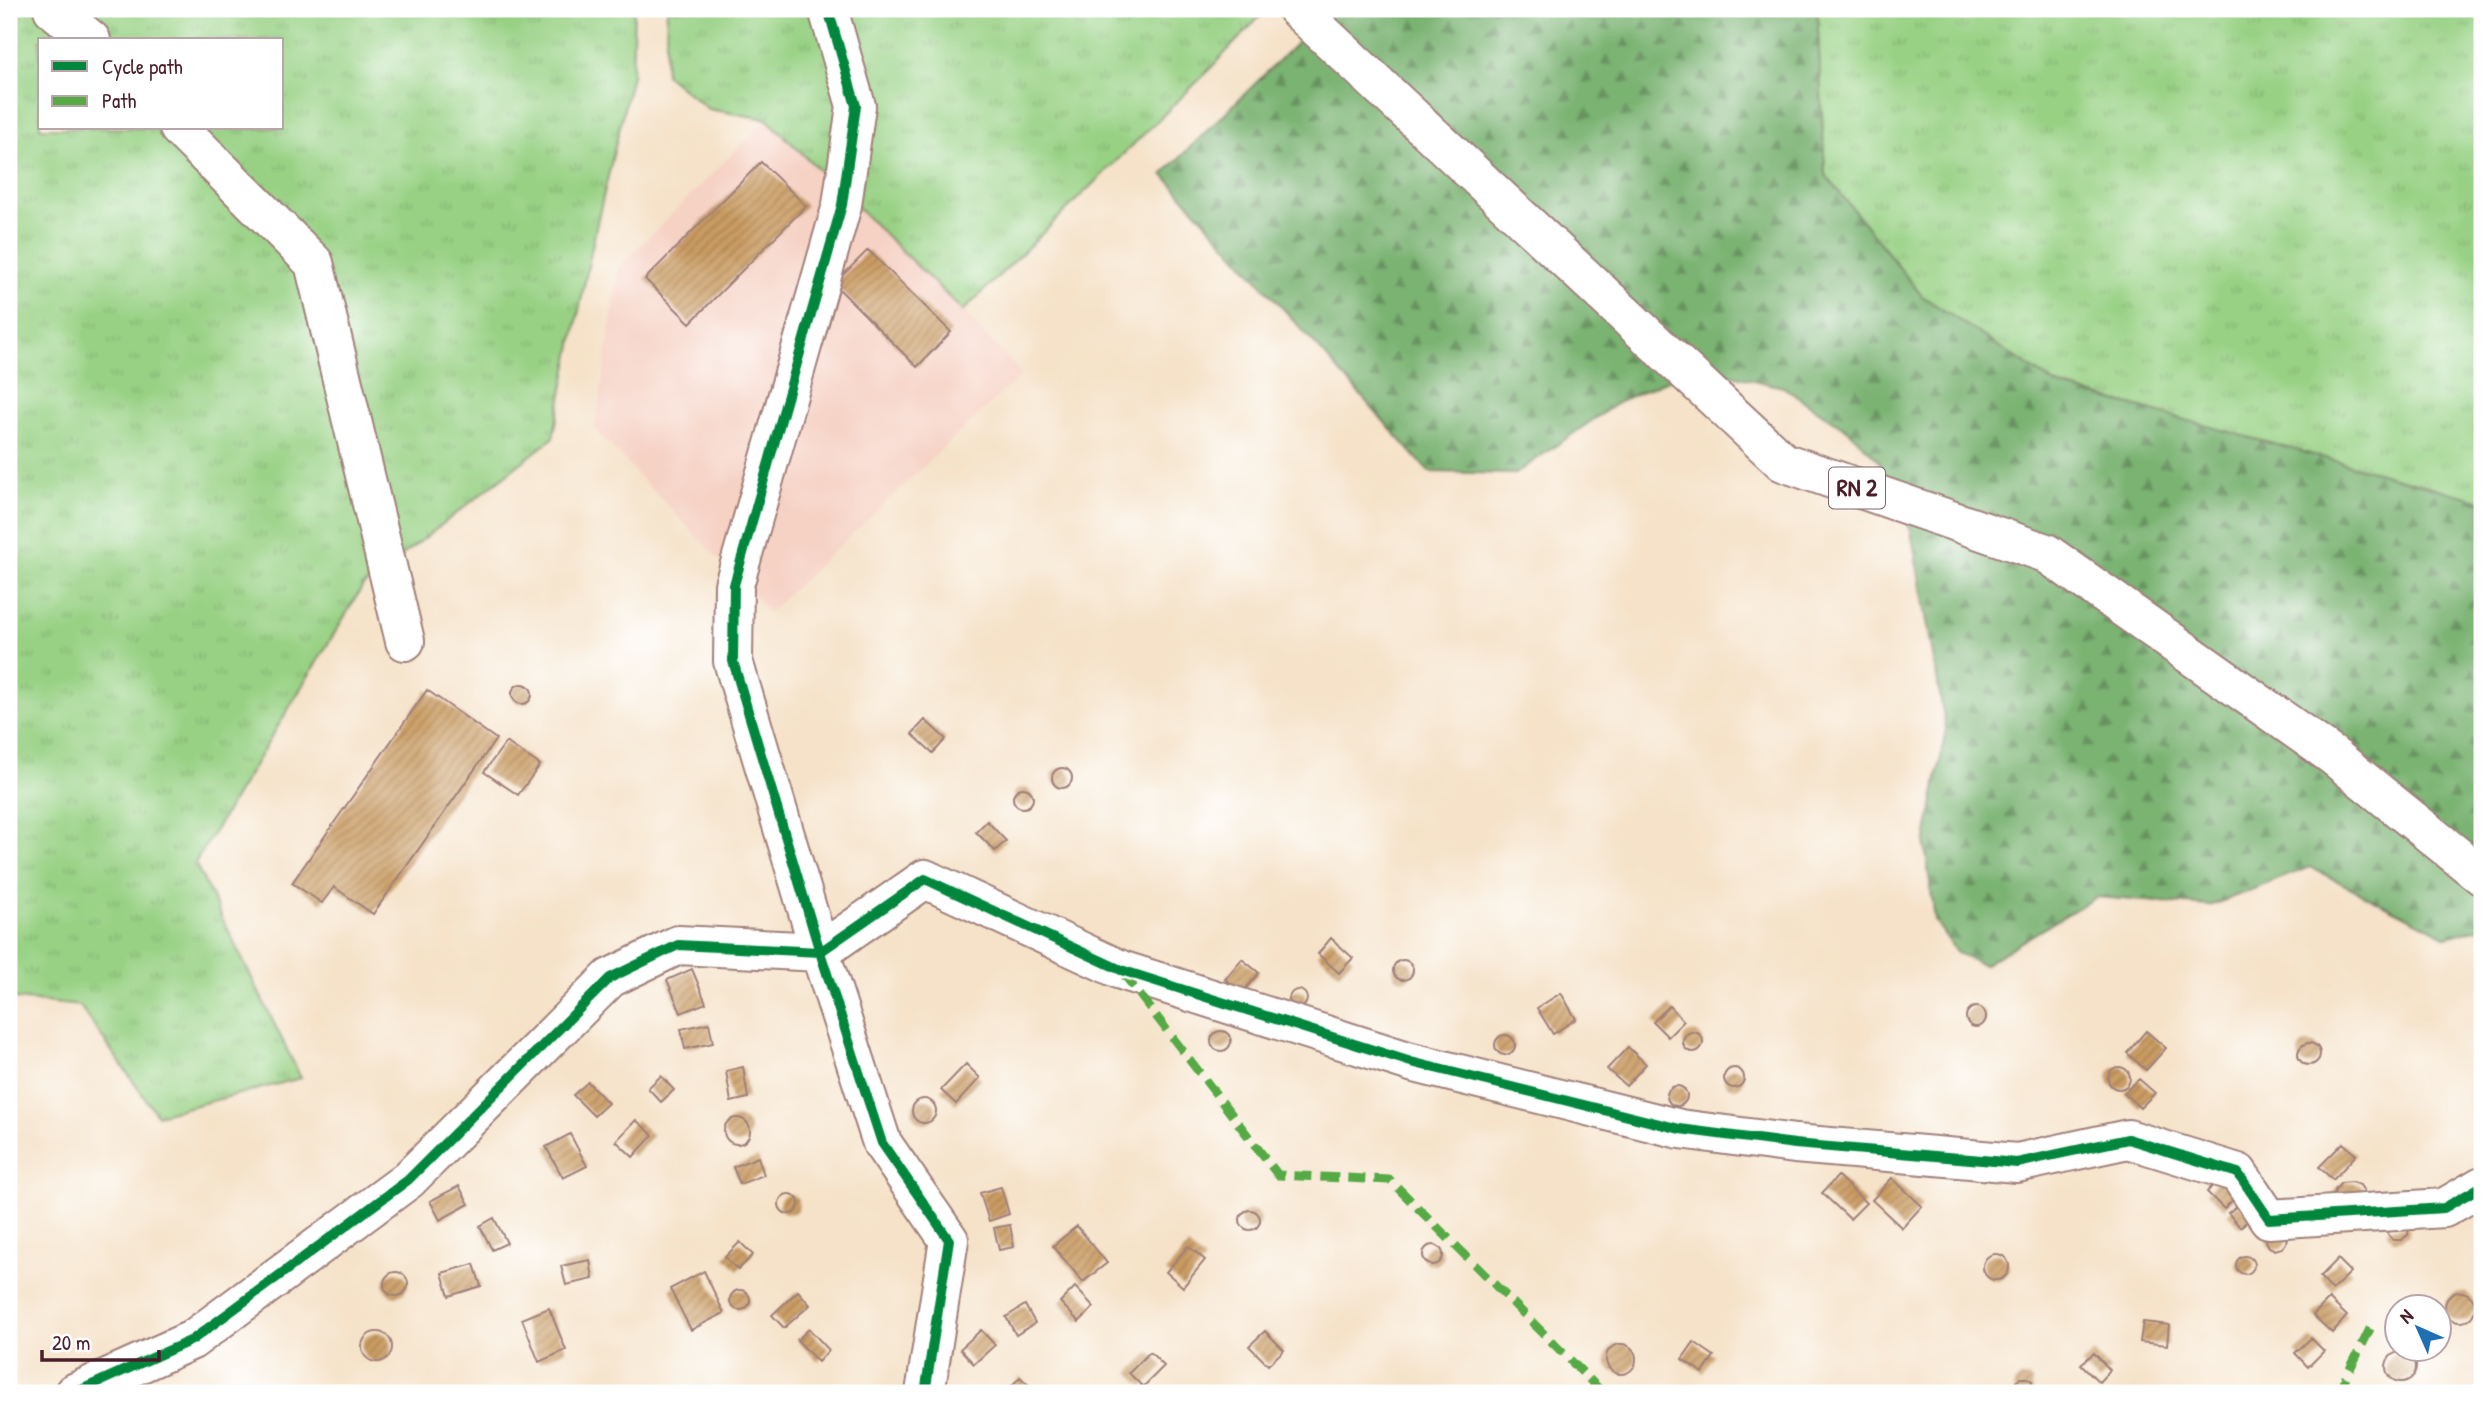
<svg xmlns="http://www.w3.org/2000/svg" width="2491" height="1402" font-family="'Patrick Hand',sans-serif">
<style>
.built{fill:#f6d2c4}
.grass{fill:url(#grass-tufts);stroke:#717858;stroke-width:2;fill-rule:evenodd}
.forest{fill:url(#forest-firs);stroke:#62694e;stroke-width:2}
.building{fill:url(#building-hatch)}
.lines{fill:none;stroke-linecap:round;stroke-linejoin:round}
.minor-casing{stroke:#a0807a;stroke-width:42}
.primary-casing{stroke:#a0807a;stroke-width:42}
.minor{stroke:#fff;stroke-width:38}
.primary{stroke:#fff;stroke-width:38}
.quiet{stroke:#57aa44;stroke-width:9;stroke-dasharray:18 9;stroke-linecap:butt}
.cycleway-casing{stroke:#fff;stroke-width:15}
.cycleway{stroke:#00873e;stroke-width:10}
.labels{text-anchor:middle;stroke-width:5;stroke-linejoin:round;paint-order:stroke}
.shield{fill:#fff;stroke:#80626b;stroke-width:2}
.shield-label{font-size:24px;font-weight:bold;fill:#4a1f2b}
</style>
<defs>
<pattern id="grass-tufts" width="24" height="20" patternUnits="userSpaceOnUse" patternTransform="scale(1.75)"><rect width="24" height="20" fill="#98d184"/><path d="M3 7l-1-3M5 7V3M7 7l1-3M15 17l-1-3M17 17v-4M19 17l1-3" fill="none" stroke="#84b372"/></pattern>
<pattern id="forest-firs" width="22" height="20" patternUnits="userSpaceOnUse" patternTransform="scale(1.75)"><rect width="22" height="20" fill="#7ab372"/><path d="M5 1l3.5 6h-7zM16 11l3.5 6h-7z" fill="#66915e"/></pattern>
<pattern id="building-hatch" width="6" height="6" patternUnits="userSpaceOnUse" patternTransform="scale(1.75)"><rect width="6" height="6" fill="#ca9c62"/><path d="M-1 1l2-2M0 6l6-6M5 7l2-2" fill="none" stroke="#a67f51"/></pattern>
</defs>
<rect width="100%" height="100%" fill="#fff"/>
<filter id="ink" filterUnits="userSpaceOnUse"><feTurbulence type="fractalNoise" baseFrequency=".0143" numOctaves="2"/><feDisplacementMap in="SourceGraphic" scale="14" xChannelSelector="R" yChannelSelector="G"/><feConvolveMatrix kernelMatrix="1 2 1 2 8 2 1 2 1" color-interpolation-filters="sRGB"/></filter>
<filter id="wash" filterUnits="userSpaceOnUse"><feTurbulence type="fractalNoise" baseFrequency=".00686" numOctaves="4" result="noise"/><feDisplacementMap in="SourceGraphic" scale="28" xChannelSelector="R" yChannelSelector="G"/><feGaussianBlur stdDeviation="1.57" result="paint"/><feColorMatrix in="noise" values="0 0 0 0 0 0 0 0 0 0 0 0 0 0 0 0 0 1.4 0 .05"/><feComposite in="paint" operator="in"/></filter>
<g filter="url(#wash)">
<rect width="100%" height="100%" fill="#f5e2c8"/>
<path class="built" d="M767 119 963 311 1022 374 769 612 595 430 619 267Z"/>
<path class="grass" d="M9 9H634L632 75 596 227 553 438 363 586 195 863 301 1078 157 1115 80 1006 9 998ZM40 40H282V128H40Z
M667 9H1267L1202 77 963 311 767 119 708 109 665 74Z
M1817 9H2482V501L2057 385 1922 296 1825 174Z"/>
<path class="forest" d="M1331 9H1817L1825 174 1922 296 2057 385 2482 501V927L2447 937 2310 867 2210 906 2096 897 1983 965 1957 953 1935 921 1925 845 1946 729 1911 531 1879 461 1850 432 1783 387 1697 367 1620 401 1515 474 1429 472 1163 174Z"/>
<g id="blocks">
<path class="building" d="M761 162 806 206 690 323 645 279Z
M868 250 951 332 917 367 834 284Z
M512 694a10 10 0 1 1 20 0a10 10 0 1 1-20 0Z
M427 690 496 739 373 914 334 887 322 903 292 883Z
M925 720 946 739 933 753 912 734Z
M506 742 540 765 518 795 484 772Z
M1052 778a10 10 0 1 1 20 0a10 10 0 1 1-20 0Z
M1013 798a10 10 0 1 1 20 0a10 10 0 1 1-20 0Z
M987 821 1006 841 995 851 976 832Z
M1331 938 1353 958 1339 973 1318 954Z
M1242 959 1259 973 1242 993 1225 979Z
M1393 970a10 10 0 1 1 20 0a10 10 0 1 1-20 0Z
M692 969 706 1003 681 1013 667 980Z
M1289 999a9 9 0 1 1 18 0a9 9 0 1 1-18 0Z
M1561 993 1576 1019 1553 1034 1537 1008Z
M1669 1006 1684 1021 1668 1037 1653 1022Z
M1966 1017a10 10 0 1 1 20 0a10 10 0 1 1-20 0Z
M709 1023 713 1043 685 1049 681 1029Z
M2146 1031 2166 1048 2146 1070 2127 1053Z
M1211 1041a10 10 0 1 1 20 0a10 10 0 1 1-20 0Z
M1683 1042a10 10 0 1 1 20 0a10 10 0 1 1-20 0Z
M1495 1045a10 10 0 1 1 20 0a10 10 0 1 1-20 0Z
M2298 1054a11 11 0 1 1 22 0a11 11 0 1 1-22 0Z
M1628 1047 1646 1064 1626 1086 1607 1069Z
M966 1064 980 1078 956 1104 941 1090Z
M743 1067 748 1098 731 1102 726 1071Z
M2108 1078a11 11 0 1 1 22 0a11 11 0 1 1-22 0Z
M1724 1078a10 10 0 1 1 20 0a10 10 0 1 1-20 0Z
M661 1076 674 1090 661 1102 648 1088Z
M2139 1079 2155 1093 2140 1108 2124 1093Z
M588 1082 608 1103 594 1116 573 1095Z
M1667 1096a10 10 0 1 1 20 0a10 10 0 1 1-20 0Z
M912 1111a12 12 0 1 1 24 0a12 12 0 1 1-24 0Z
M724 1131a13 13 0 1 1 26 0a13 13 0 1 1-26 0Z
M636 1120 653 1135 633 1157 616 1141Z
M570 1134 587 1166 563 1178 546 1147Z
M2343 1143 2356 1155 2333 1180 2319 1167Z
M758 1157 764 1175 740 1184 733 1167Z
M1838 1176 1866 1203 1850 1219 1822 1193Z
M2221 1176 2239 1193 2224 1209 2207 1192Z
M1892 1178 1922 1206 1902 1228 1872 1200Z
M2351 1182 2360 1185 2365 1193 2363 1203 2333 1200 2335 1190 2341 1183Z
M459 1186 469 1204 440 1220 430 1201Z
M1001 1187 1009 1214 989 1221 980 1193Z
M779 1204a10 10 0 1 1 20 0a10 10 0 1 1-20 0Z
M2242 1202 2254 1216 2240 1227 2228 1213Z
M1240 1220a10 10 0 1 1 20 0a10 10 0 1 1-20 0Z
M494 1218 507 1243 492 1250 480 1226Z
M1010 1225 1014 1247 999 1250 994 1228Z
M1077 1226 1107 1263 1083 1282 1053 1246Z
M2409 1227 2408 1235 2401 1240H2393L2388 1234 2387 1229Z
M2266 1234 2287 1237 2286 1243 2282 1248 2275 1250 2269 1247 2266 1241Z
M740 1242 753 1255 738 1270 725 1257Z
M1423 1255a10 10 0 1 1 20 0a10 10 0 1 1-20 0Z
M1188 1246 1205 1260 1183 1287 1166 1272Z
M1983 1267a13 13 0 1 1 26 0a13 13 0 1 1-26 0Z
M2236 1265a9 9 0 1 1 18 0a9 9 0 1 1-18 0Z
M2338 1259 2351 1272 2332 1290 2320 1277Z
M590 1260 593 1279 566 1285 561 1266Z
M474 1264 481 1286 449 1296 442 1273Z
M704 1271 724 1313 691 1330 670 1289Z
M384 1284a12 12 0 1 1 24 0a12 12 0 1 1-24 0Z
M1075 1287 1094 1307 1079 1322 1060 1302Z
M730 1300a10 10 0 1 1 20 0a10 10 0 1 1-20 0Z
M798 1291 810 1305 784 1328 772 1315Z
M2445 1307a15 15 0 1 1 30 0a15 15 0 1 1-30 0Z
M2329 1299 2347 1316 2332 1333 2313 1315Z
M1025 1305 1035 1323 1016 1335 1006 1317Z
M549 1308 566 1350 539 1362 522 1319Z
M2143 1322 2169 1325 2167 1345 2140 1342Z
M809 1329 829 1350 818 1362 797 1340Z
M981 1330 995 1345 974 1364 960 1349Z
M1265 1331 1284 1350 1268 1365 1249 1346Z
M362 1347a15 15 0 1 1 30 0a15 15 0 1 1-30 0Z
M2311 1338 2324 1351 2308 1367 2295 1353Z
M1694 1342 1714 1356 1703 1373 1682 1359Z
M1606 1359a15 15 0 1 1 30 0a15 15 0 1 1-30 0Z
M1150 1352 1164 1366 1143 1387 1129 1373Z
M2386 1367a15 15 0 1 1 30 0a15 15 0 1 1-30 0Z
M2094 1353 2110 1370 2099 1382 2081 1364Z
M1020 1377 1037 1393H1005Z
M2020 1378H2028L2032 1381 2033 1393H2014V1384Z"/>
</g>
</g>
<g filter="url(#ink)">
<use href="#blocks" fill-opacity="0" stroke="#a0807a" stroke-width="2"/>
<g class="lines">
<defs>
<path id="minor" d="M53 9 91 40
M828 9 856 106 842 205 734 585 733 661 820 952 882 1143 949 1240 925 1393
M179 128 314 263 405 641
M74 1393 192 1340 408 1180 610 978 678 945 820 952 925 879 1121 970 1411 1062 1680 1129 1795 1144 2017 1163 2128 1139 2238 1173 2269 1219 2444 1208 2482 1186"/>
<path id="primary" d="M1297 9 1783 462 2046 553 2332 755 2482 876"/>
</defs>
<use href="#minor" class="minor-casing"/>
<use href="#primary" class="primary-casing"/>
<use href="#minor" class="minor"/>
<use href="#primary" class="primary"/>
<path class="quiet" d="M1123 973 1278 1175 1390 1180 1603 1393
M2338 1393 2373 1323"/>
<defs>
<path id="cycleway" d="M828 9 856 106 842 205 734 585 733 661 820 952 882 1143 949 1240 925 1393
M74 1393 192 1340 408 1180 610 978 678 945 820 952 925 879 1121 970 1411 1062 1680 1129 1795 1144 2017 1163 2128 1139 2238 1173 2269 1219 2444 1208 2482 1186"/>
</defs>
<use href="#cycleway" class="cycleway-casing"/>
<use href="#cycleway" class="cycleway"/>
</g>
</g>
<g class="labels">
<rect class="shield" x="1829" y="467.5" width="56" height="41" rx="5"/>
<g class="shield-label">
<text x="1857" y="496">RN 2</text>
</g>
</g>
<rect width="2491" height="1402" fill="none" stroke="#fff" stroke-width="35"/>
<rect x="38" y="38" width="245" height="91" fill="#ffffff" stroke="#b7a5aa" stroke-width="2"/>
<rect x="52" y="61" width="35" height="10" fill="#00873e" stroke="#b7a5aa" stroke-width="2"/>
<text x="102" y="74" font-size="21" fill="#4a1f2b">Cycle path</text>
<rect x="52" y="96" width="35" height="10" fill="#57aa44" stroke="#b7a5aa" stroke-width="2"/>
<text x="102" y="108" font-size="21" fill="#4a1f2b">Path</text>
<g transform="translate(2418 1328) rotate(315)"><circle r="33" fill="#ffffff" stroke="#b7a5aa" stroke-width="2"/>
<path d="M0-5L12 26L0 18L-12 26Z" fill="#1f6fb2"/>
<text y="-10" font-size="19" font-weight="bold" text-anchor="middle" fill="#4a1f2b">N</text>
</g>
<path d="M42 1350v10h117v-10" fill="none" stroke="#4a1f2b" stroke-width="3.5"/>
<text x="52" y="1350" font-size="21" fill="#4a1f2b" stroke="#ffffff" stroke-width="5" paint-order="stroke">20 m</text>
</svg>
